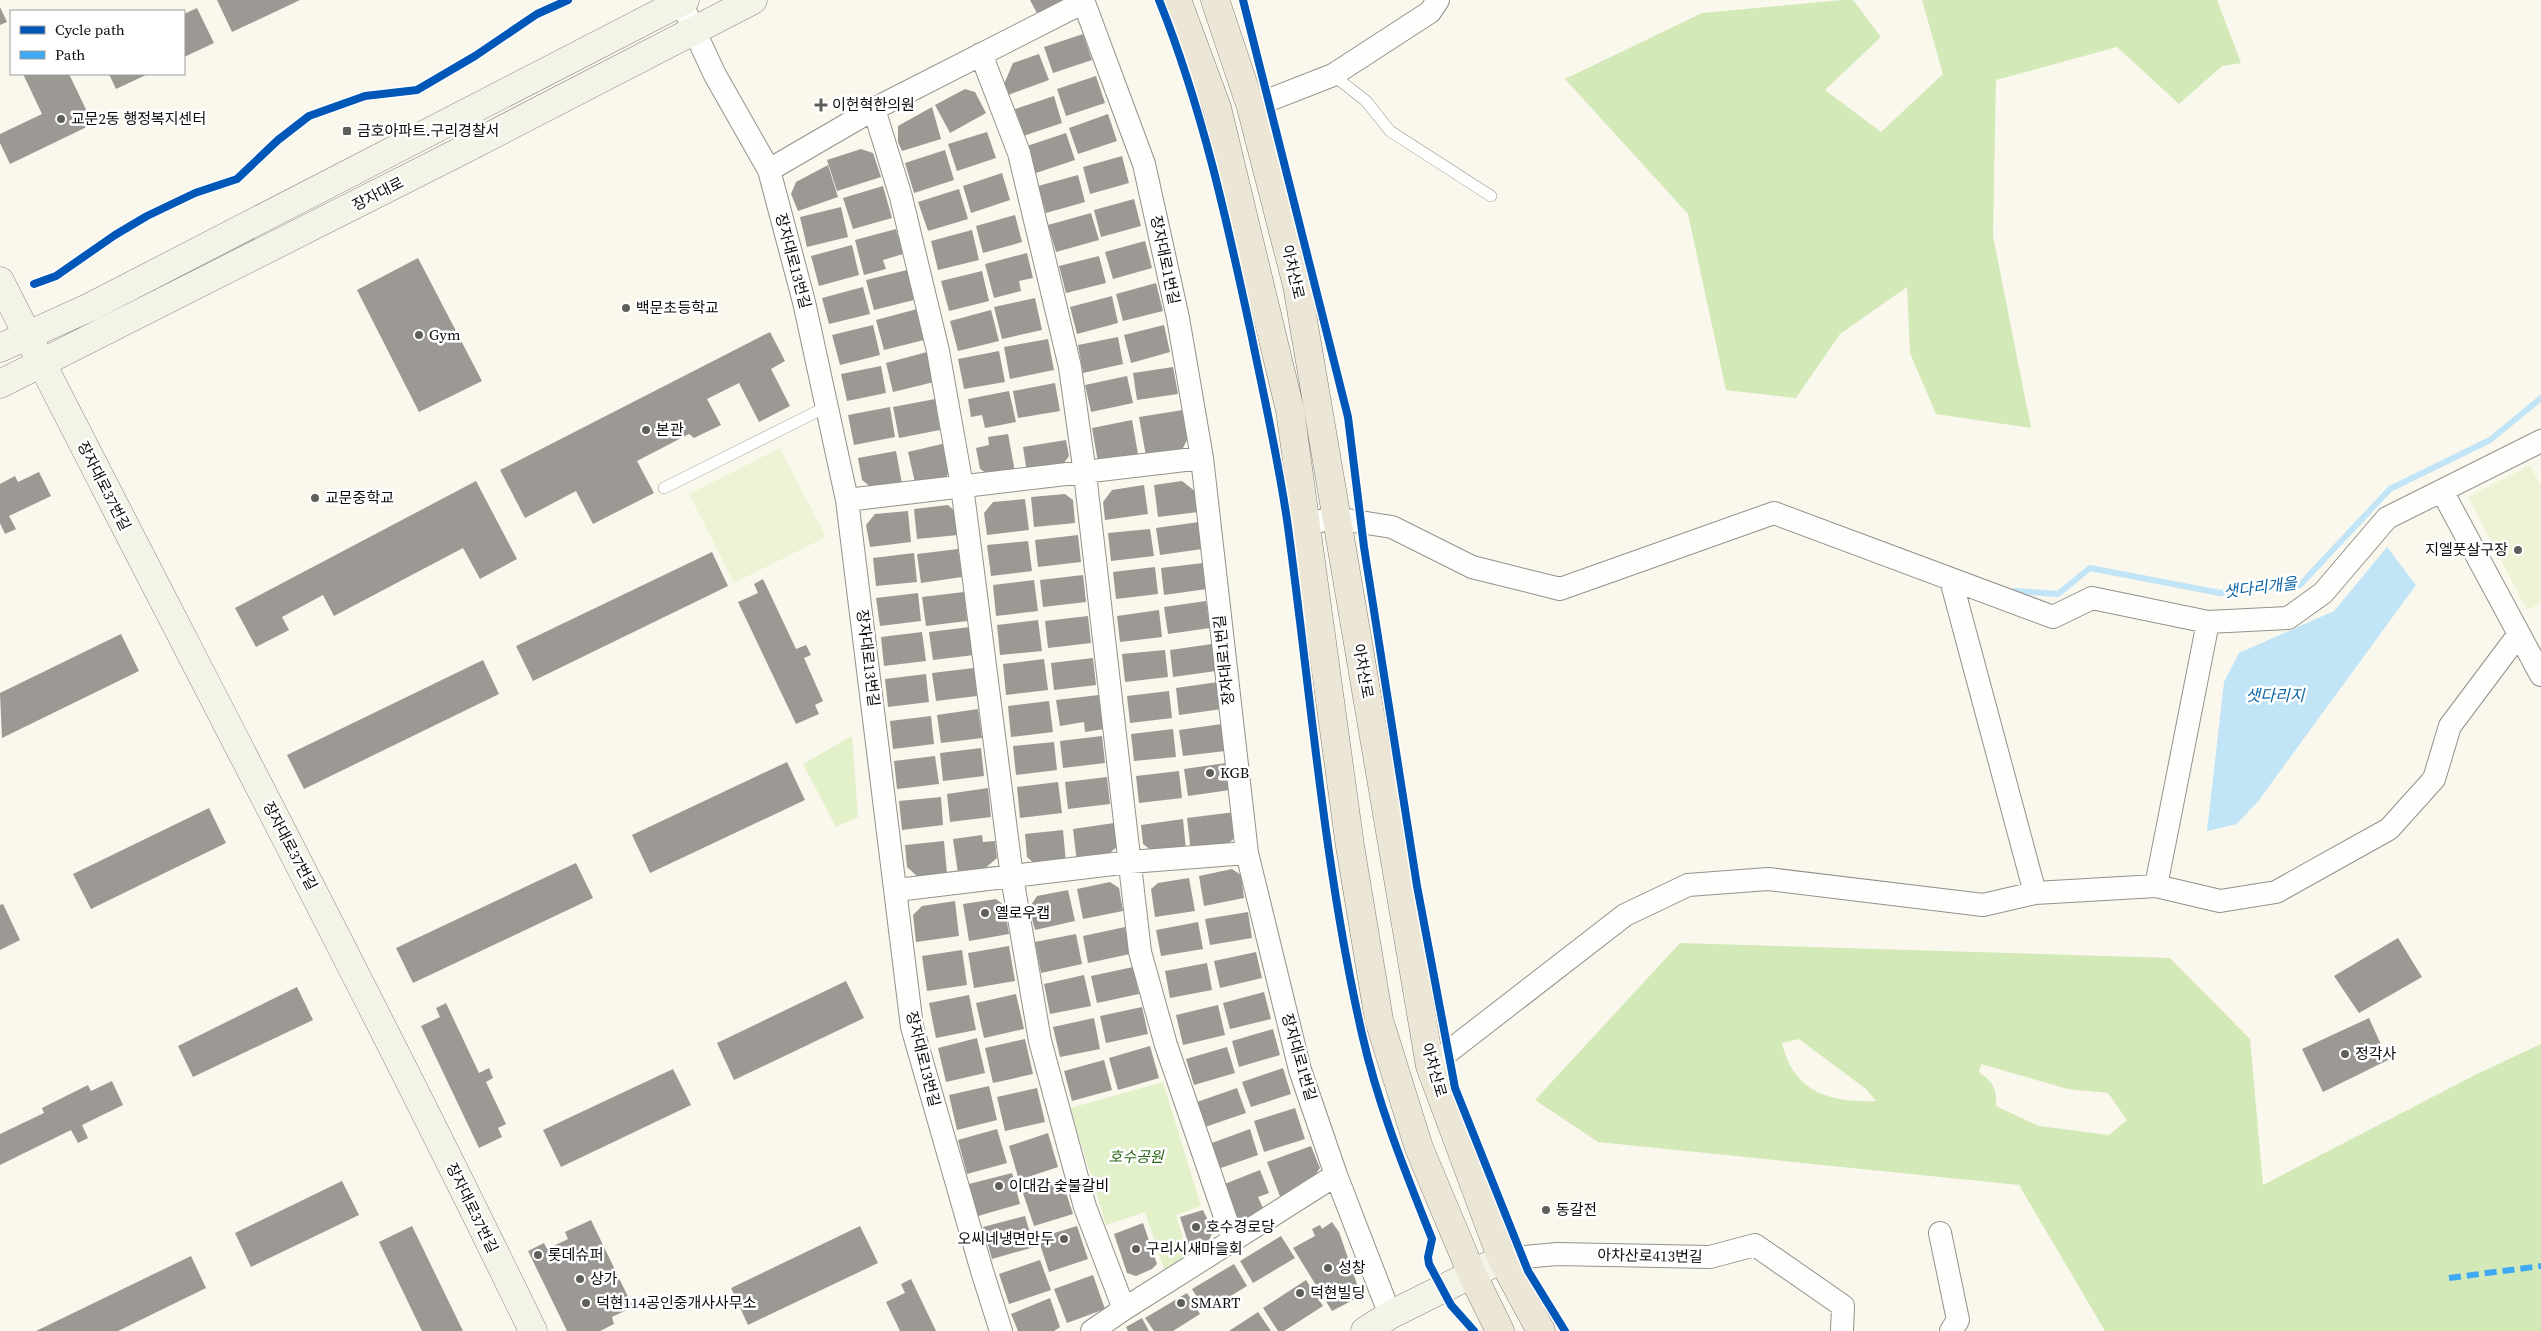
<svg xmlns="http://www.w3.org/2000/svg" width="2541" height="1331" font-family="'Source Serif 4','Noto Sans KR',serif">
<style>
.green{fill:#e3f1cb}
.forest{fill:#d3e9b8;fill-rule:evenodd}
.pitch{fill:#edf4d5}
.water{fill:#c1e5f7}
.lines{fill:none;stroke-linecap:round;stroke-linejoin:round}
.stream{stroke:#c1e5f7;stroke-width:6}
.building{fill:#9c9994}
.lane-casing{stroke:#93918d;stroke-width:12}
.street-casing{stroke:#93918d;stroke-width:24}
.secondary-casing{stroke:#898883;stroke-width:29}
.primary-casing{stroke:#807f7a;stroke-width:29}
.lane{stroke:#fefefc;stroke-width:11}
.street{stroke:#fefefc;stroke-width:22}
.secondary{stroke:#f4f3e7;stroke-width:28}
.primary{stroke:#ece6d6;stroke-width:28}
.quiet{stroke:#3fa9f5;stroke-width:6;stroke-dasharray:12 6;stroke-linecap:butt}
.cycleway-casing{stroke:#fff;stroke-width:11}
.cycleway{stroke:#0057b8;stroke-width:8}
.poi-dot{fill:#5f5e5a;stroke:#fff;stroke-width:2}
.labels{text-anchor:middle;stroke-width:5;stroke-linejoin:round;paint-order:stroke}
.poi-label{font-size:15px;fill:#0b0b0b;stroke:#fff;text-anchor:start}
.street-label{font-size:15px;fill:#0b0b0b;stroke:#fff}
.park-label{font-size:15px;font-style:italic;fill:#296617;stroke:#fff}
.water-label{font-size:16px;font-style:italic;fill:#0c64a4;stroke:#fff}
</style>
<rect width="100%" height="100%" fill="#faf7ed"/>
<path class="green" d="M852 736 858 817 836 827 803 764Z
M1163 1082 1201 1206 1176 1215 1190 1260 1165 1272 1145 1212 1106 1225 1070 1108Z"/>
<path class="forest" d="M1843 0H1853L1881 37 1825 90 1881 132 1943 74 1922 0H2217L2241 63 2222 66 2179 104 2117 47 1996 80 1993 236 2031 428 1936 414 1910 353 1907 287 1840 334 1796 398 1726 390 1688 214 1565 79 1702 13Z
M1680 943 2170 958 2250 1039 2263 1185 2475 1075 2541 1044V1331H2105L2019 1185 1598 1142 1535 1100ZM1799 1039 1866 1089 1876 1101C1830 1103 1793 1092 1782 1043ZM1981 1064 2068 1089 2108 1093 2127 1120 2109 1135 2039 1126 1996 1106C1997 1088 1993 1082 1979 1072Z"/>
<path class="pitch" d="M780 448 826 537 734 583 689 494Z
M2530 465 2541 486V603L2527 610 2468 497Z"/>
<path class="water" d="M2387 547 2416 585 2259 800 2237 824 2207 831 2224 682 2239 653 2334 611Z"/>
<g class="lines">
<path class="stream" d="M2014 591 2058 594 2090 568 2220 593 2300 585 2390 489 2490 440 2541 398"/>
</g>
<path class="building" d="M217 0H300L232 32Z
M1030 0H1067L1040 19Z
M0 7 7 22 0 25Z
M197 8 214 43 184 57V14Z
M1083 34 1092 60 1053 73 1044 47Z
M1039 54 1049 80 1008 95 1004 84 1013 63Z
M23 74H69L93 124 10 164 0 143V134L42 114Z
M109 74H148L116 89Z
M1096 76 1105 103 1066 116 1057 89Z
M965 89 975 92 986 113 950 133 935 105Z
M1054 96 1062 123 1023 136 1015 109Z
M932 107 941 139 902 151 898 142V126Z
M1108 114 1117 141 1078 154 1069 128Z
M987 132 996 158 957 171 948 144Z
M1066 133 1075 160 1036 173 1027 146Z
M861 149 873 153 881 177 837 191 827 160Z
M945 150 954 180 914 193 905 163Z
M1122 156 1129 183 1090 194 1083 167Z
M828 165 838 197 798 211 791 194 796 182Z
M1002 173 1010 200 971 213 963 186Z
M1078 175 1085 202 1046 213 1038 186Z
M883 186 892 218 853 229 843 198Z
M959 189 968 219 928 231 918 202Z
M1134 199 1141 226 1101 237 1094 210Z
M841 207 848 237 807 247 800 217Z
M1091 213 1099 240 1056 252 1048 225Z
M1015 215 1022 242 983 253 976 226Z
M896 229 903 254 883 260 886 269 864 275 855 240Z
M972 230 979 260 938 270 931 241Z
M1145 241 1152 268 1113 279 1105 252Z
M852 245 859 275 819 286 811 256Z
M1027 253 1033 278 1019 281 1021 291 994 298 985 264Z
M1099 256 1106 283 1066 293 1059 266Z
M418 258 482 381 419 412 357 290Z
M907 270 914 300 874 310 866 280Z
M982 271 989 301 949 311 941 281Z
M1156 283 1163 311 1123 321 1116 294Z
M863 287 870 314 829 324 822 298Z
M1112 296 1118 323 1077 334 1070 307Z
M1035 298 1042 330 1002 339 994 307Z
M917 309 924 340 884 350 876 320Z
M991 310 999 341 958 351 950 321Z
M873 325 880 355 840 365 832 335Z
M1164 325 1170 352 1131 363 1124 335Z
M770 332 785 361 771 369 790 406 759 422 739 383 707 399 721 425 694 438 689 434 637 461 654 493 593 524 576 491 525 518 500 470Z
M1118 337 1123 364 1083 373 1078 345Z
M1048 339 1054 370 1010 379 1004 347Z
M999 351 1005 382 964 389 958 359Z
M927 352 934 382 893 392 886 363Z
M881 366 886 393 847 401 841 374Z
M1173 367 1178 394 1137 400 1133 373Z
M1127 376 1133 403 1091 412 1085 385Z
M1055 383 1060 411 1018 418 1013 391Z
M1009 391 1016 422 985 428 982 415 971 417 968 399Z
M935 399 940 430 899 438 893 407Z
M890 407 895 437 854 445 848 415Z
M1183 410 1188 438 1181 452 1146 456 1139 417Z
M1132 420 1138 454 1098 462 1092 428Z
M1008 434 1015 472 991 476 980 469 976 448 989 445 988 437Z
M1066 440 1069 456 1061 467 1027 473 1023 447Z
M946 443 952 468 943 481 916 487 908 452Z
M896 451 902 484 873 489 862 480 858 458Z
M39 472 51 496 9 516 16 529 5 534 0 523V484L15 476 18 482Z
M476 481 517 559 480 579 463 548 334 616 323 595 282 617 289 630 256 647 235 608Z
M1182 481 1196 492 1198 512 1158 517 1154 485Z
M1144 485 1148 514 1105 520 1103 502 1112 490Z
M1065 494 1073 500 1075 523 1034 527 1031 497Z
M1025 499 1029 530 987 535 984 513 993 502Z
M948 505 956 512 958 535 917 539 914 509Z
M908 511 911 542 870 547 866 525 875 514Z
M1199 522 1202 549 1160 555 1156 528Z
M1150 529 1154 556 1111 561 1108 533Z
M1078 535 1081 562 1038 567 1035 540Z
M1028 541 1032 571 991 576 987 545Z
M958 549 962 577 921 583 917 554Z
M712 552 728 586 533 681 516 646Z
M914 553 917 582 876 586 873 558Z
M1203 563 1207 589 1164 595 1161 568Z
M1155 567 1158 594 1116 599 1113 572Z
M1083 575 1086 602 1043 607 1040 580Z
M763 579 796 649 806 645 811 655 804 658 823 701 815 705 819 714 796 724 738 602 758 593 754 584Z
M1034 580 1038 611 996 616 993 585Z
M964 592 967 621 926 626 922 597Z
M918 593 921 621 880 626 876 598Z
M1206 601 1210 628 1168 634 1164 607Z
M1159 610 1162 637 1120 642 1117 616Z
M1088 616 1091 643 1048 648 1045 621Z
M1038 620 1042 651 1000 655 997 625Z
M970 627 974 655 933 660 929 632Z
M922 632 926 661 884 666 881 637Z
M121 634 139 671 2 738 0 693Z
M1212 644 1216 671 1173 677 1170 650Z
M1165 650 1168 677 1125 682 1122 654Z
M1093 658 1096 685 1054 690 1051 663Z
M1044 659 1048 690 1006 695 1003 664Z
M483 660 499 694 304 789 287 755Z
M974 668 977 696 936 701 932 673Z
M926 674 929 702 888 707 885 679Z
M1218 682 1222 709 1179 715 1176 688Z
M1169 691 1172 718 1130 723 1127 696Z
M1099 695 1104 729 1085 732 1084 722 1060 726 1056 700Z
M1049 701 1053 732 1011 737 1008 706Z
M978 709 982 738 941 743 937 715Z
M931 716 934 744 893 749 890 721Z
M1222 724 1225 751 1183 756 1179 730Z
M1173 729 1176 757 1134 761 1131 734Z
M1102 736 1105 763 1063 768 1060 741Z
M1054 742 1057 770 1016 775 1013 746Z
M981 748 984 776 943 781 940 753Z
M935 756 939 784 897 789 894 761Z
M787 762 805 800 650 873 632 835Z
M1226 763 1230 790 1188 796 1184 769Z
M1179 771 1182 798 1139 803 1136 776Z
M1107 777 1110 804 1068 809 1065 782Z
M1058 782 1062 813 1020 818 1017 787Z
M988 788 991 817 950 822 947 794Z
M941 797 943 825 902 830 899 801Z
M209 808 226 843 91 909 73 874Z
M1235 812 1237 836 1223 848 1191 852 1187 818Z
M1183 819 1186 850 1156 854 1143 844 1141 825Z
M1114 823 1117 847 1102 859 1077 863 1073 829Z
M1063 830 1066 863 1037 866 1027 857 1025 834Z
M982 835 983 842 995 841 997 858 983 870 958 873 953 839Z
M944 841 947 874 918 877 907 867 905 845Z
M576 863 593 898 413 983 396 948Z
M1232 869 1241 875 1244 898 1204 906 1199 876Z
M1189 878 1195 911 1155 917 1151 889 1158 883Z
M1110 882 1119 888 1123 911 1083 919 1077 889Z
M1068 890 1075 921 1035 930 1029 908 1037 896Z
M996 899 1004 905 1009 934 969 941 963 904Z
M955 901 959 936 916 942 913 915 922 906Z
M3 904 20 940 0 950V905Z
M1248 912 1252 938 1210 945 1205 919Z
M1198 922 1203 949 1161 956 1156 930Z
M1125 927 1130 954 1088 963 1083 936Z
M1076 934 1082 964 1041 973 1035 942Z
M2398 938 2422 977 2359 1013 2334 976Z
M1009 946 1015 981 974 988 968 953Z
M962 950 967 985 927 991 922 956Z
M1256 952 1262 978 1220 988 1214 961Z
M1207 963 1212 990 1170 998 1165 971Z
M1133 967 1139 994 1097 1003 1091 976Z
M1084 975 1091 1006 1050 1014 1044 984Z
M846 981 864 1018 734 1080 717 1043Z
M297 987 313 1020 193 1077 178 1046Z
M1264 992 1271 1019 1230 1029 1223 1003Z
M1016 994 1024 1029 984 1038 976 1003Z
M969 995 976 1030 936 1038 929 1003Z
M446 1003 479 1073 489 1068 493 1078 486 1082 506 1124 498 1128 502 1137 479 1148 421 1026 440 1017 436 1008Z
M1218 1005 1225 1035 1183 1045 1176 1015Z
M1142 1007 1148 1034 1106 1043 1100 1016Z
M1094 1018 1100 1049 1060 1057 1053 1027Z
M2369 1018 2388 1060 2323 1092 2302 1049Z
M1273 1029 1280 1055 1239 1067 1232 1041Z
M977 1038 985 1073 946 1082 938 1048Z
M1025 1039 1033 1074 993 1083 985 1048Z
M1150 1046 1159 1078 1118 1090 1109 1058Z
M1227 1047 1235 1073 1194 1085 1186 1059Z
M1104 1060 1112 1090 1072 1101 1064 1071Z
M1283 1068 1291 1094 1251 1107 1242 1082Z
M673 1069 691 1105 561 1167 543 1130Z
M112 1081 123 1105 82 1125 88 1138 78 1143 71 1130 0 1165V1134L44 1113 42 1108 88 1085 91 1091Z
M989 1086 997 1120 957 1130 949 1095Z
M1037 1088 1045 1122 1005 1131 997 1097Z
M1237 1088 1246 1113 1205 1127 1197 1102Z
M1295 1108 1305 1139 1264 1152 1254 1121Z
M997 1129 1007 1163 967 1174 958 1140Z
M1250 1129 1258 1155 1218 1169 1209 1144Z
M1048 1133 1058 1167 1019 1180 1009 1146Z
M1311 1146 1320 1168 1309 1183 1281 1199 1267 1162Z
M1260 1170 1269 1193 1258 1197 1263 1208 1250 1221 1235 1217 1222 1185Z
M1012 1173 1020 1204 978 1216 969 1184Z
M1062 1180 1073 1214 1034 1226 1023 1193Z
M342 1181 359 1215 251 1267 235 1233Z
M1203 1210 1213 1231 1208 1243 1190 1249 1180 1217Z
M1025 1216 1034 1247 992 1259 983 1227Z
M591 1220 633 1307 612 1317 614 1324 600 1331H567L528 1251 544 1243 547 1249 568 1239 565 1232Z
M1332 1222 1339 1232 1358 1287 1355 1299 1332 1311 1293 1248 1315 1236 1312 1229 1320 1225 1322 1229Z
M1143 1223 1157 1264 1152 1269 1136 1276 1127 1273 1114 1234Z
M412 1226 463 1331H422L379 1242Z
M860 1226 878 1263 748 1325 731 1288Z
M1077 1226 1088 1259 1049 1272 1038 1238Z
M1281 1236 1295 1258 1253 1283 1240 1261Z
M191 1256 206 1288 118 1331H36Z
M1040 1260 1051 1290 1009 1304 999 1274Z
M1234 1264 1247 1286 1206 1311 1192 1289Z
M1093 1275 1105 1309 1067 1323 1054 1289Z
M911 1279 936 1331H900L886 1302 905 1293 901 1284Z
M1306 1280 1323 1306 1284 1331H1278L1263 1308Z
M1187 1293 1200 1314 1173 1331H1154L1145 1318Z
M1050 1298 1060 1327 1054 1331H1018L1011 1314Z
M1258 1312 1271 1331H1229Z
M1142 1318 1149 1331H1128L1126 1327Z"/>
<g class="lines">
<defs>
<path id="lane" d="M1333 75 1366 101 1390 131 1491 196
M664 488 828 406"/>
<path id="street" d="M1083 0 1144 164 1178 318 1202 458 1247 853 1300 1070 1336 1175 1390 1315
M681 2 715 75 769 170 804 302 847 500 912 1027 982 1271 1001 1331
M981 54 1019 153 1070 367 1085 474 1140 952 1166 1045 1233 1240
M1251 107 1333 75 1430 12 1438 0
M874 109 901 197 938 351 962 486 1012 877 1040 1041 1085 1207 1124 1309
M769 170 874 109 1084 2
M2442 491 2519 634
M847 500 1202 458
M1306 524 1334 518 1392 527 1472 567 1560 589 1774 513 2053 617 2092 598 2208 622 2288 618 2323 593 2387 518 2541 441
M1951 580 2035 893
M2156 886 2208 622
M897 890 1130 862 1247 853
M1430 1066 1625 915 1688 885 1768 879 1983 905 2035 893 2156 886 2220 901 2276 892 2389 829 2434 779 2450 726 2519 634 2541 675
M1940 1233 1958 1320 1951 1331
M1502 1259 1557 1254 1710 1257 1755 1245 1843 1306 1842 1331
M1092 1331 1124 1309 1336 1175"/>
<path id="secondary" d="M0 281C177 631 362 978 533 1331
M0 348 90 307 685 0
M0 384 461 151 753 0
M1365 1331 1390 1315 1502 1259"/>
<path id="primary" d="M1177 0 1217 108 1290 410 1350 846 1379 1020 1419 1148 1472 1274 1500 1331
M1215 0 1251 107 1297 285 1430 1066 1502 1259 1541 1331"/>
</defs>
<use href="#lane" class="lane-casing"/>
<use href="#street" class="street-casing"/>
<use href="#secondary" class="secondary-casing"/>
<use href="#primary" class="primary-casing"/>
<use href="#lane" class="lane"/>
<use href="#street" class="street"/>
<use href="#secondary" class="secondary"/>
<use href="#primary" class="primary"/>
<path class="quiet" d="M2449 1278 2541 1266"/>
<defs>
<path id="cycleway" d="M1159 0C1202 107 1227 221 1251 333 1264 397 1279 462 1288 527 1311 696 1324 867 1362 1034 1378 1105 1405 1171 1432 1239L1428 1257 1429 1264 1451 1305 1474 1331
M1243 0 1348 417 1364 547 1417 886 1455 1088 1528 1271 1565 1331
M34 284 56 276 115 235 147 216 195 193 237 179 278 140 309 116 365 96 417 90 475 56 537 14 568 0"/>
</defs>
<use href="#cycleway" class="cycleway-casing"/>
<use href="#cycleway" class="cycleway"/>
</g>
<g class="poi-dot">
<path d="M818.5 97.5h5v5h5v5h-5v5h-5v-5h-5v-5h5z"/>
<circle cx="61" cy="119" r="5"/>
<rect x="342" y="126" width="10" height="10" rx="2.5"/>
<circle cx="626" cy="308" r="5"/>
<circle cx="419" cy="335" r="5"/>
<circle cx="646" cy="430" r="5"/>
<circle cx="315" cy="498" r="5"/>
<circle cx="2518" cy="550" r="5"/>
<circle cx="1210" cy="773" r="5"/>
<circle cx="985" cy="913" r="5"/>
<circle cx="2345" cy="1054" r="5"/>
<circle cx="999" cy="1186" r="5"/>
<circle cx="1546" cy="1210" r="5"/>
<circle cx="1196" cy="1227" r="5"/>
<circle cx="1064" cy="1239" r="5"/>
<circle cx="1136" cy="1249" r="5"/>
<circle cx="538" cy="1255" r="5"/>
<circle cx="1328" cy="1268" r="5"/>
<circle cx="580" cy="1279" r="5"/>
<circle cx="1300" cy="1293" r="5"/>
<circle cx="586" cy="1303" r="5"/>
<circle cx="1181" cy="1303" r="5"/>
</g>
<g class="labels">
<g class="poi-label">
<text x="832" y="110">이헌혁한의원</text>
<text x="71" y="124">교문2동 행정복지센터</text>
<text x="357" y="136">금호아파트.구리경찰서</text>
<text x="636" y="313">백문초등학교</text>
<text x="429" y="340">Gym</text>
<text x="656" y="435">본관</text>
<text x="325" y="503">교문중학교</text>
<text x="2508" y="555" text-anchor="end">지엘풋살구장</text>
<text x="1220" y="778">KGB</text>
<text x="995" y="918">옐로우캡</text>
<text x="2355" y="1059">정각사</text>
<text x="1009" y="1191">이대감 숯불갈비</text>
<text x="1556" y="1215">동갈전</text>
<text x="1206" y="1232">호수경로당</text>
<text x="1054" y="1244" text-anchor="end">오씨네냉면만두</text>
<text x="1146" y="1254">구리시새마을회</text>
<text x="548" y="1260">롯데슈퍼</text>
<text x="1338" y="1273">성창</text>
<text x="590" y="1284">상가</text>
<text x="1310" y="1298">덕현빌딩</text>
<text x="596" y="1308">덕현114공인중개사사무소</text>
<text x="1191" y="1308">SMART</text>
</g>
<g class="street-label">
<text transform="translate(378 194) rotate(-27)" y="5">장자대로</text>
<text transform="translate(1165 260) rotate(78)" y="5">장자대로1번길</text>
<text transform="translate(793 261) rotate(75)" y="5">장자대로13번길</text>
<text transform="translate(1293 272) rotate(77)" y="5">아차산로</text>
<text transform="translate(104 486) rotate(63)" y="5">장자대로37번길</text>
<text transform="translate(868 658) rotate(83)" y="5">장자대로13번길</text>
<text transform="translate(1224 660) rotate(-96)" y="5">장자대로1번길</text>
<text transform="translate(1363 671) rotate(80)" y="5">아차산로</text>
<text transform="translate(290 846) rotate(62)" y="5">장자대로37번길</text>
<text transform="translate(1299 1057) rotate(74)" y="5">장자대로1번길</text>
<text transform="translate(923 1059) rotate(76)" y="5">장자대로13번길</text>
<text transform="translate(1434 1070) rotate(74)" y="5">아차산로</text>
<text transform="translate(472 1208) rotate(64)" y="5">장자대로37번길</text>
<text transform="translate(1650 1256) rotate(1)" y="5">아차산로413번길</text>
</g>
<g class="park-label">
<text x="1136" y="1162">호수공원</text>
</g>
<g class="water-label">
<text transform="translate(2260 587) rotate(-7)" y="6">샛다리개울</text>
<text x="2275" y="701">샛다리지</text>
</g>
</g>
<rect x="10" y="10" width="175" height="65" fill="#ffffff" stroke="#9d9d9d"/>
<rect x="20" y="26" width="25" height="8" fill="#0057b8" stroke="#9d9d9d"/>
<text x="55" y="35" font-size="15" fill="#0b0b0b">Cycle path</text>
<rect x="20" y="51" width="25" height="8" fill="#3fa9f5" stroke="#9d9d9d"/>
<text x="55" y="60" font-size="15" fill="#0b0b0b">Path</text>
</svg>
